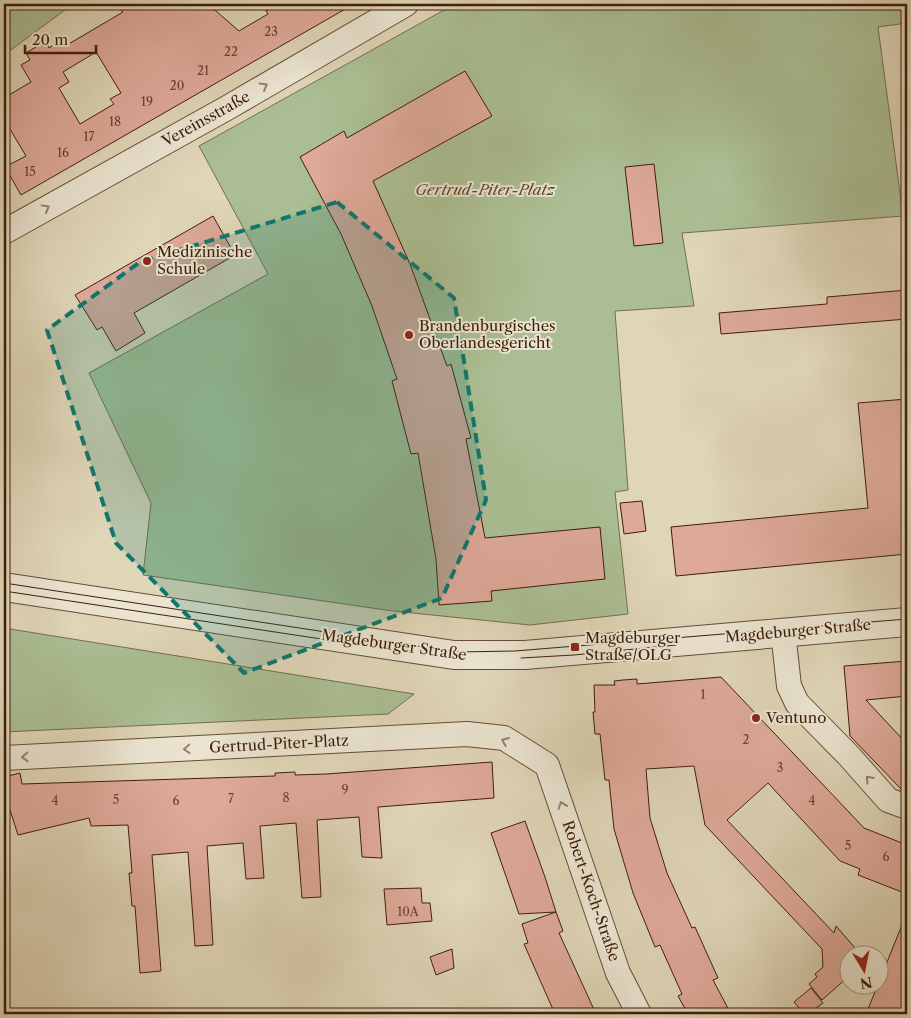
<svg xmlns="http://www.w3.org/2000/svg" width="911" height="1018" font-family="'Libre Caslon Text',serif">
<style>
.green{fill:#abbe93;stroke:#756e4e}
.building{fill:#dea999;stroke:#3f1e09;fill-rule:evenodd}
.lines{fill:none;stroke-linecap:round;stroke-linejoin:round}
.minor-casing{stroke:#674c34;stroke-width:26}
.tertiary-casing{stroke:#674c34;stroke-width:30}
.minor{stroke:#eae4d0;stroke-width:24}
.tertiary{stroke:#eae4d0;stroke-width:28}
.tram{stroke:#3f1e09;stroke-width:1}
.oneway{stroke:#94816c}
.marked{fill:#0f766e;fill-opacity:0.2;stroke:#0f766e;stroke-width:4;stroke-dasharray:10 6;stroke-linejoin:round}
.poi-dot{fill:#8f2418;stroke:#eae4d0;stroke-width:2}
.labels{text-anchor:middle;stroke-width:4;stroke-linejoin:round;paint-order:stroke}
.number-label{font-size:12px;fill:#67412d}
.street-label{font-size:15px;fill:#3f1e09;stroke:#eae4d0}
.park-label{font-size:15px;font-style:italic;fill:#5a462c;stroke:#eae4d0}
.poi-label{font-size:15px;fill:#3f1e09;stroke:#eae4d0;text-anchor:start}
</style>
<rect width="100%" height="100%" fill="#dfd5b7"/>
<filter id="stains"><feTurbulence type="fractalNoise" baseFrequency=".004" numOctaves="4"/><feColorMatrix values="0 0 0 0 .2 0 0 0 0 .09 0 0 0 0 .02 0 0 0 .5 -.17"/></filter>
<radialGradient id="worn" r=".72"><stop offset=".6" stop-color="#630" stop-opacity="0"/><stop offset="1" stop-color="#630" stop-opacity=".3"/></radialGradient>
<path class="green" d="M4 4H73L4 55Z
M455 4H907V23L878 27 903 216 682 233 694 306 615 311 628 490 615 492 628 614 530 625 393 611 143 575 151 503 89 373 268 274 199 146Z
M4 628 414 694 388 714 4 732Z"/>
<path class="building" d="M114 4H208L239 31 268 14 266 11 278 4H354L21 195 5 167 26 156 4 119V98L31 82 21 65 30 60 26 53 46 41 49 48 64 39 67 45 123 12ZM96 52 121 93 110 99 114 104 80 124 59 88 69 82 63 72Z
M465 71 492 116 373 181 410 264 447 366 451 364 471 438 466 439 485 538 600 527 605 579 491 591 492 601 439 605 436 559 418 453 411 454 392 381 397 379 372 306 341 234 300 157 344 131 347 138Z
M654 164 663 243 634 246 625 167Z
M213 216 235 255 134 313 145 333 116 351 102 327 97 330 75 295Z
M907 290V319L721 334 719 313 827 304V297Z
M907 399V554L676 576 671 527 868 508 858 403Z
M642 501 646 531 624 534 620 503Z
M907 661V696L866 700 907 744V792L903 791 850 736 844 666Z
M721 677 864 828 907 845V894L858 875 860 869 840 861 768 783 727 820 834 933 836 926 862 956H848V977L822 1000 809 984 817 977 815 974 823 967 822 949 705 825 694 766 646 769 650 818 667 873 692 928 695 927 718 978 713 980 731 1014H688L678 996 682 994 660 945 655 947 633 893 614 829 609 780H605L600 734H595L593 712H595L594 685H615L614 681 623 680 637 679V684Z
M492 762 494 798 378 807 382 858 362 857 359 817 317 820 321 897 302 898 296 823 260 826 264 878 246 879 243 843 207 846 213 945 195 946 188 852 152 855 161 971 140 973 135 906H132L129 873H132L128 825 91 826 89 818 18 835 10 810 4 811V777L20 773 22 784 275 776V773L295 772V775L326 774Z
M525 821 545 877 556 912 519 914 491 833Z
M421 888 422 903H430L432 921 387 925 384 889Z
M556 912 563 931 559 933 596 1014H555L524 944 528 943 522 924Z
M906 915 907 997 900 1014H866Z
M452 949 454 968 436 975 430 957Z
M811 988 823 1003 808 1014H804L794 1002Z"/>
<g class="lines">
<defs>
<path id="minor" d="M4 232 227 108 406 4
M783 632 789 686 797 703 849 756 888 800 907 807
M4 758 467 734 504 738 547 765 618 973 639 1014"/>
<path id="tertiary" d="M4 587 454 655H525L907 622"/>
</defs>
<use href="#minor" class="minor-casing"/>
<use href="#tertiary" class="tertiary-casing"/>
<use href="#minor" class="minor"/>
<use href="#tertiary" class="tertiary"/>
<path class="tram" d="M4 583 457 652 515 651 907 619
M4 591 328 640
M521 658 574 655 676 645"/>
</g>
<defs><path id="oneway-chevron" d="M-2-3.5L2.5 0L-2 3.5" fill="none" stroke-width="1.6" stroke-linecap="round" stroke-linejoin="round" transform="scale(1.25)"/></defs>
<g class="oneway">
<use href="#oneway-chevron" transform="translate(264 86) rotate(-30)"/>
<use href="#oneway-chevron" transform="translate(46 208) rotate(-29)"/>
<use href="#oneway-chevron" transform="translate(505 741) rotate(-157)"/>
<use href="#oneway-chevron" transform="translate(187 749) rotate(177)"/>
<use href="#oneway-chevron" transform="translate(25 757) rotate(177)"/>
<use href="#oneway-chevron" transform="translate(869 779) rotate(-132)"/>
<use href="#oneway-chevron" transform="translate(562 805) rotate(-109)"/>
</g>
<path class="marked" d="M337 202 454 298 486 500 442 598 244 673 116 543 47 330 140 262Z"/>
<g class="poi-dot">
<circle cx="147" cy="261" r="5"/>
<circle cx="409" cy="335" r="5"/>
<rect x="570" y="642" width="10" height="10" rx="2.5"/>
<circle cx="756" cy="718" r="5"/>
</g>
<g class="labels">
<g class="number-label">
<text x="271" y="36">23</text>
<text x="231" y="56">22</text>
<text x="203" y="75">21</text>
<text x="177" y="90">20</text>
<text x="147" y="106">19</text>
<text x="115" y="126">18</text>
<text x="89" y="141">17</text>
<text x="63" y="157">16</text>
<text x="30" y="176">15</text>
<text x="703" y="699">1</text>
<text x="746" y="744">2</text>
<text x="780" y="772">3</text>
<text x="345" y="794">9</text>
<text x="286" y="802">8</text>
<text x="231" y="803">7</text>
<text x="116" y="804">5</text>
<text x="55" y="805">4</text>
<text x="176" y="805">6</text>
<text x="812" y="805">4</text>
<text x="848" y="850">5</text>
<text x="886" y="861">6</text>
<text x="408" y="916">10A</text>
</g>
<g class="street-label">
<text transform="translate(206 119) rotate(-29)" y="5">Vereinsstraße</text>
<text transform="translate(798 631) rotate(-5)" y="5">Magdeburger Straße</text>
<text transform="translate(394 645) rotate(8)" y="5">Magdeburger Straße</text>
<text transform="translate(279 744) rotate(-3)" y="5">Gertrud-Piter-Platz</text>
<text transform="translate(591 891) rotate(71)" y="5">Robert-Koch-Straße</text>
</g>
<g class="park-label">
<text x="485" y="195">Gertrud-Piter-Platz</text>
</g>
<g class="poi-label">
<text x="157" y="257">Medizinische<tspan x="157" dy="17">Schule</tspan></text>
<text x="419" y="331">Brandenburgisches<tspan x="419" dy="17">Oberlandesgericht</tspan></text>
<text x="585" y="643">Magdeburger<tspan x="585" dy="17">Straße/OLG</tspan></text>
<text x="766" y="723">Ventuno</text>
</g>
</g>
<rect width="911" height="1018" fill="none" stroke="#dfd5b7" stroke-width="20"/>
<rect x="5" y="5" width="901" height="1008" fill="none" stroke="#3f1e09" stroke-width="2.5"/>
<rect x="10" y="10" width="891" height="998" fill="none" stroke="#3f1e09"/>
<g transform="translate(864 970) rotate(170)"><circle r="24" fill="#eae4d0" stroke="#a69580"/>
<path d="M0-4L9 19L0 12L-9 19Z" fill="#8f2418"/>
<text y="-8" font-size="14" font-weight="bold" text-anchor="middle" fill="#3f1e09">N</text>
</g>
<path d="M25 45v8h71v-8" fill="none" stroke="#3f1e09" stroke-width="2.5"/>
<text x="32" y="45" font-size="15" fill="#3f1e09" stroke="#eae4d0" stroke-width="4" paint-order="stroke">20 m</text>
<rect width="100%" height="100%" filter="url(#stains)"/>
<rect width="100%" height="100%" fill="url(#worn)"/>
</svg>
